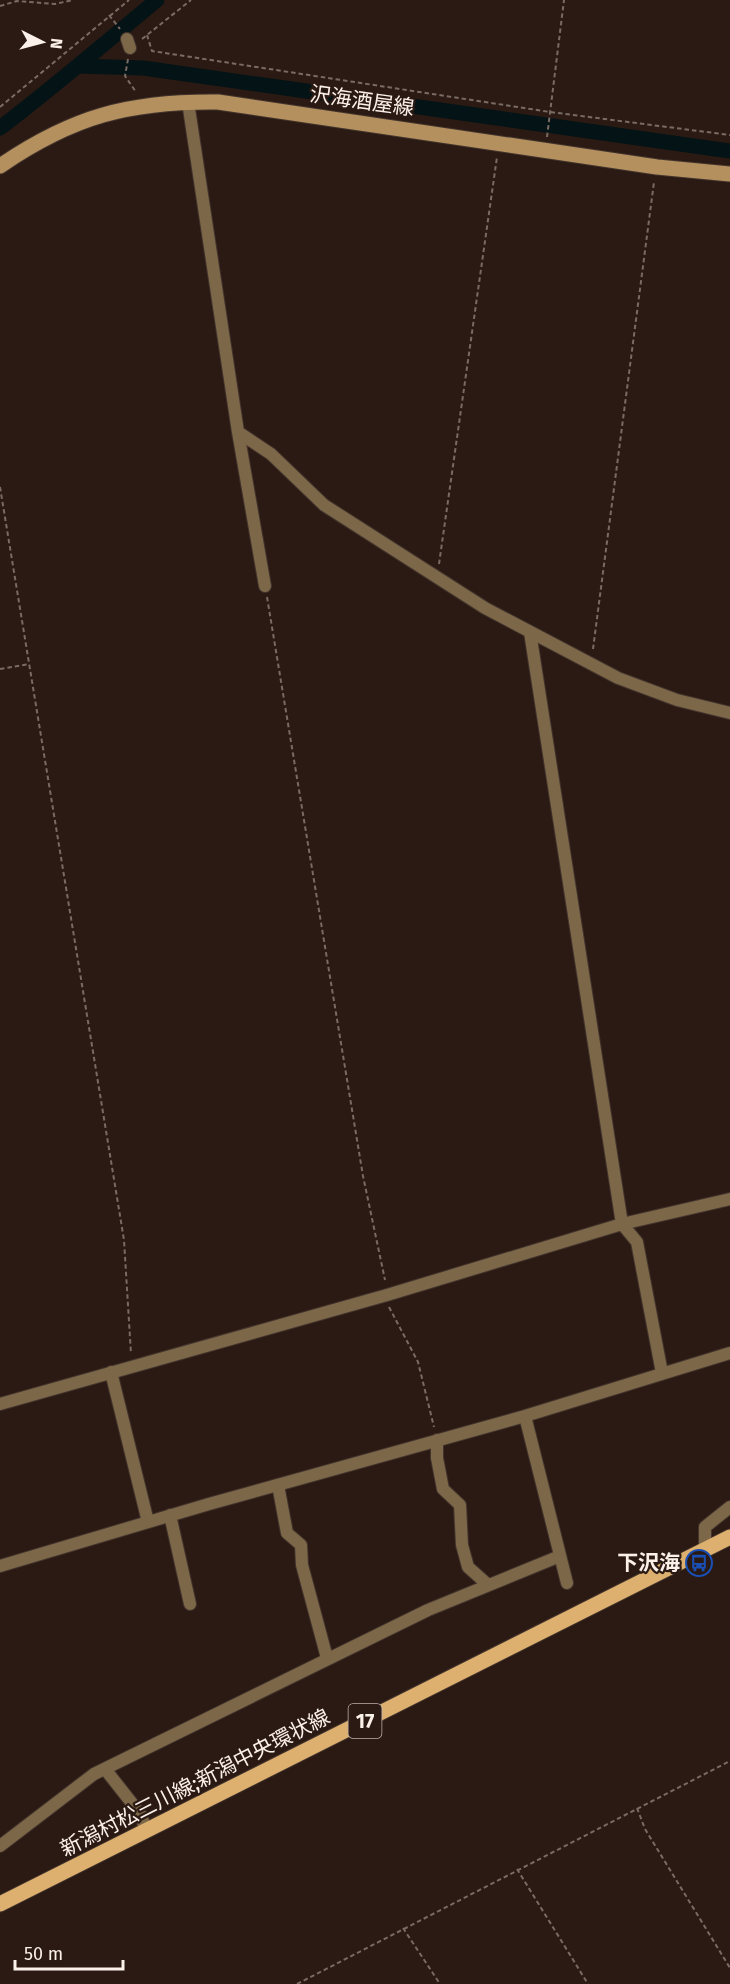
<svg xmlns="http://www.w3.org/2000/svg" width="730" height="1984" font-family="'Fira Sans','Noto Sans JP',sans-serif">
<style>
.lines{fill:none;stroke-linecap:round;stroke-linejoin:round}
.canal{stroke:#041315;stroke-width:15}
.street-casing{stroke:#43342d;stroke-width:14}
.secondary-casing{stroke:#43342d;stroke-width:17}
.primary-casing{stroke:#43342d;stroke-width:17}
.path{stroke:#796b64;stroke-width:2;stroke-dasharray:4.5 3;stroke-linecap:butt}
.street{stroke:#7c6748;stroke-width:12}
.secondary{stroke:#b3905e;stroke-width:15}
.primary{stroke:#deb06f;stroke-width:15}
.labels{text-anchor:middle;stroke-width:4.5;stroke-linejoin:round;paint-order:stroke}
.shield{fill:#2a1a13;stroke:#bdb0aa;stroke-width:1.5}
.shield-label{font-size:20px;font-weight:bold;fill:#fcf0eb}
.street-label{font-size:21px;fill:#fcf0eb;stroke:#2a1a13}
.poi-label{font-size:21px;font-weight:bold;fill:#fcf0eb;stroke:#2a1a13;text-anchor:end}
</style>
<rect width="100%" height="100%" fill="#2a1a13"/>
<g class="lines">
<path class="canal" d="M80 66 143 68 730 151
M0 128C54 87 105 43 157 0"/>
<defs>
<path id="street" d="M127 39 130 48
M188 102 238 432 265 586
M238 432 271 454 324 505 485 608 618 678 677 700 730 713
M530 632 622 1224 637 1242 662 1373
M111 1372 148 1522
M0 1404 387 1295 622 1224 730 1199
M525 1416 567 1583
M437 1440V1458L443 1489 460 1505 462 1545 468 1567 487 1584
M278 1485 287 1533 301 1545 302 1565 327 1658
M170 1515 190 1604
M705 1550V1527L730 1507
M0 1566 209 1504 525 1416 730 1353
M105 1769 142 1816 145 1832
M0 1846 94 1774 428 1610 560 1556"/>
<path id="secondary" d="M0 166C73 116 130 101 218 102L657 167 730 174"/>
<path id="primary" d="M0 1904 730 1537"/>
</defs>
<use href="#street" class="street-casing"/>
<use href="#secondary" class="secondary-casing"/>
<use href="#primary" class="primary-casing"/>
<path class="path" d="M0 6 17 1 55 4 73 0
M109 15 120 29
M147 35 152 51 550 112 730 135
M142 39 191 0
M128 59 125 76 136 92
M0 107 129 0
M547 137 564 0
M0 487 124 1240 131 1354
M439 564 497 157
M267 597 363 1176 385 1280
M593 649 654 182
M0 669 29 664
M389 1307 418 1362 434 1427
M637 1808 645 1829 730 1968
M517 1869 588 1984
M403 1928 440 1984
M297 1984 730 1761"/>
<use href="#street" class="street"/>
<use href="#secondary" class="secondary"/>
<use href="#primary" class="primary"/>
</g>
<defs>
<symbol id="bus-ring" viewBox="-11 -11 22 22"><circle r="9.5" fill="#2a1a13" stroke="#1a4fb4" stroke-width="1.5"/><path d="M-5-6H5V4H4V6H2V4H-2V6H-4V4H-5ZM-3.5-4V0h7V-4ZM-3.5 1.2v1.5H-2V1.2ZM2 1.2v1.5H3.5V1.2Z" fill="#1a4fb4"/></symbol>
</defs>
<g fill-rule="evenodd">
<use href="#bus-ring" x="684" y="1548" width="30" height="30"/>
</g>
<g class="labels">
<rect class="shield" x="348.5" y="1704" width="33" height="34" rx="4.5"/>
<g class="shield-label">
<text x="365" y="1728">17</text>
</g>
<g class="street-label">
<text transform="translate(362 101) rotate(8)" y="7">沢海酒屋線</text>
<text transform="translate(195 1783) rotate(-27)" y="7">新潟村松三川線;新潟中央環状線</text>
</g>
<g class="poi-label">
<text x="680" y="1570">下沢海</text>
</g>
</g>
<g transform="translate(42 42) rotate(96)" stroke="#2a1a13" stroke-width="4.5" paint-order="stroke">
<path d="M0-4.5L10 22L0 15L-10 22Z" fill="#fcf0eb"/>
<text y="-9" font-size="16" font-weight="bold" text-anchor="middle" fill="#fcf0eb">N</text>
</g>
<path d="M15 1960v9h108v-9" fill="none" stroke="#fcf0eb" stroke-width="3"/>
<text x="24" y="1960" font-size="18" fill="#fcf0eb" stroke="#2a1a13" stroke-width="4.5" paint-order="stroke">50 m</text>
</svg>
